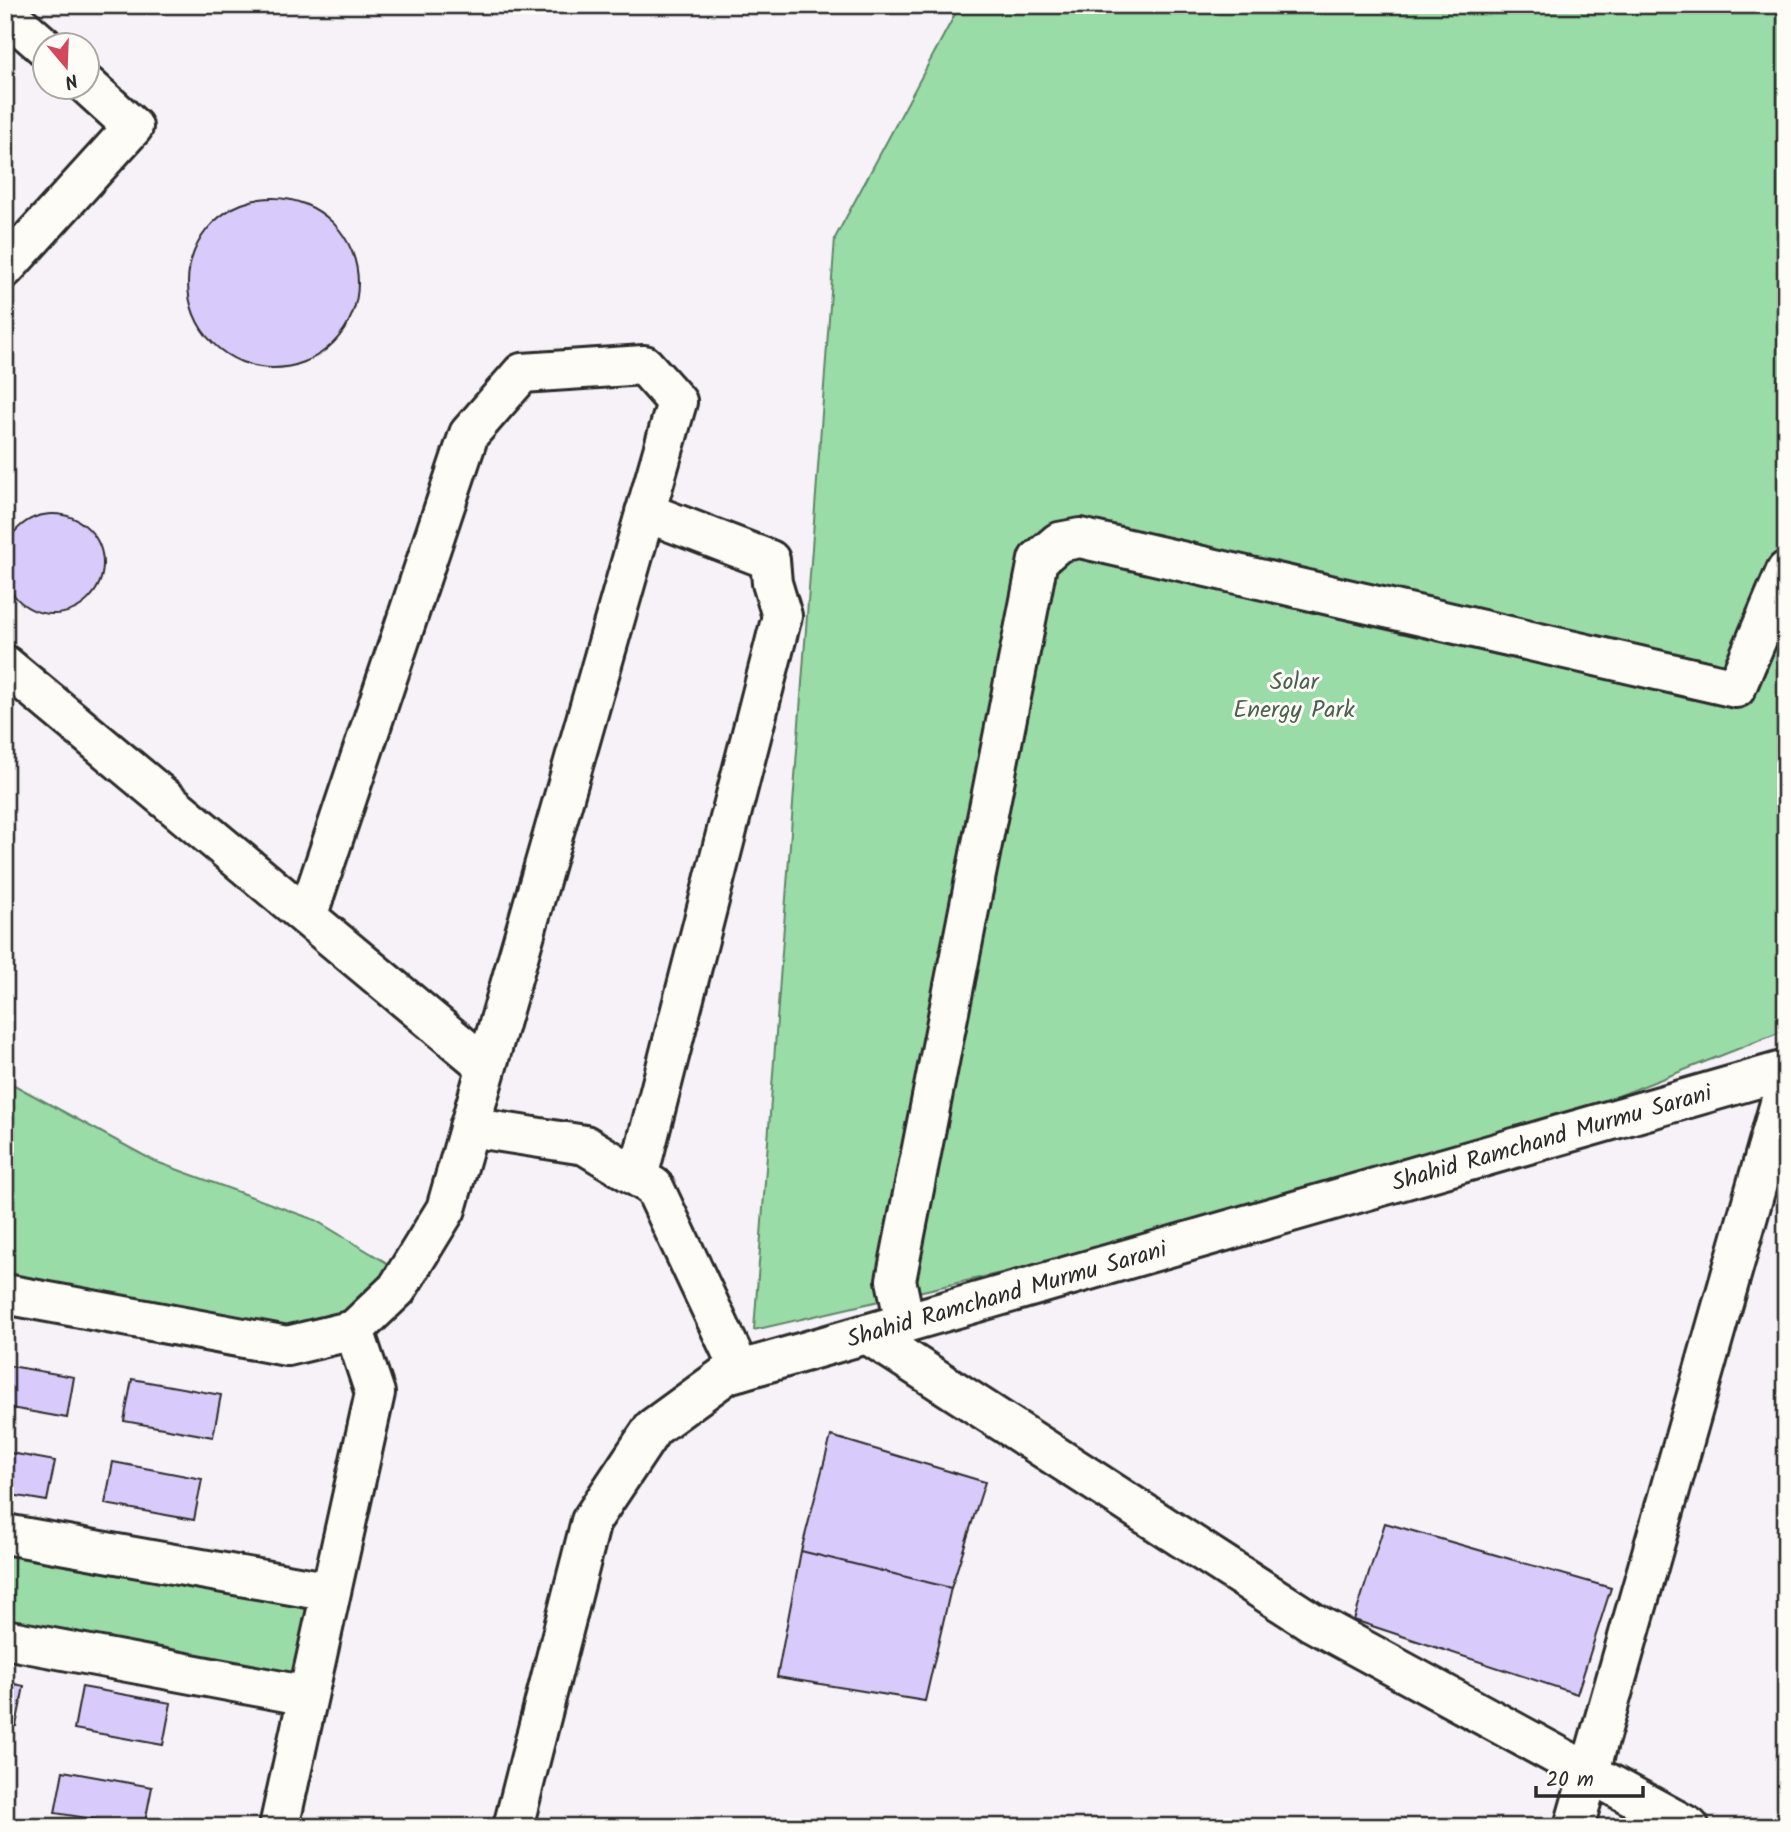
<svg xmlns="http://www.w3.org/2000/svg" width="1791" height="1832" font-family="Kalam,sans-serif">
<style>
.green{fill:#99dca8;stroke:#62846a;stroke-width:2}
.building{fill:#d9cafc;stroke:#2b2b2b;stroke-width:2}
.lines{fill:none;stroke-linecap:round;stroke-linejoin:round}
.street-casing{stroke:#2b2b2b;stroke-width:44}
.secondary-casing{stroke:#2b2b2b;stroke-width:44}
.street{stroke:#fdfcf7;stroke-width:38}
.secondary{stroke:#fdfcf7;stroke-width:38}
.labels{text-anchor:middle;stroke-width:6;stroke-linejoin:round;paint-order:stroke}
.park-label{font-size:24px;fill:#4c6050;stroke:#fdfcf7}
.street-label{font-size:24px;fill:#2b2b2b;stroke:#fdfcf7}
</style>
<rect width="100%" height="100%" fill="#f6f2f8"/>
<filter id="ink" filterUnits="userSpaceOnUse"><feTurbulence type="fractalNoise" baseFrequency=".0143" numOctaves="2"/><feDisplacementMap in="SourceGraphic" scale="14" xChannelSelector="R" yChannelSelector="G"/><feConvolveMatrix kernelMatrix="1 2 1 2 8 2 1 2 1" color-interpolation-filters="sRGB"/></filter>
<g filter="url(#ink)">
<path class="green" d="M960 5H1786V1030L1407 1179 754 1330 835 238Z
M5 1080 154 1161 315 1220 392 1266 358 1311 296 1330 5 1286Z
M5 1539 317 1597 303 1685 5 1628Z"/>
<path class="building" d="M188 283a85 85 0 1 1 170 0a85 85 0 1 1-170 0Z
M3 564a50 50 0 1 1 100 0a50 50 0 1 1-100 0Z
M5 1365 74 1377 67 1418 5 1407Z
M132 1379 221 1395 213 1437 124 1421Z
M831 1436 985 1482 951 1588 801 1551Z
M5 1452 55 1461 47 1501 5 1494Z
M113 1462 202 1479 194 1520 105 1504Z
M1385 1523 1611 1588 1577 1694 1354 1620Z
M801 1551 951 1588 925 1701 777 1677Z
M5 1682 24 1686 16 1726 5 1724Z
M82 1687 171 1703 163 1745 74 1729Z
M63 1771 152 1787 144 1827 55 1813Z"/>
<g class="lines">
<defs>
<path id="street" d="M5 12 46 48
M5 268 133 127 88 86
M5 665 486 1066
M469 1127 585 1145 654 1187 740 1370
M638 1177 782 616 772 583 770 560 645 512
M5 1294 287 1346 354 1330 397 1289 446 1209 677 402 644 365 522 373 469 434 307 917
M905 1323 896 1280 1038 560 1059 542 1080 538 1736 688 1786 571
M867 1334 1312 1622 1689 1827
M5 1534 331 1592
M5 1639 308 1696
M279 1827 375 1393 354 1330
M1574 1827 1786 1082"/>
<g id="secondary">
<path id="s1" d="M513 1827 591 1521 653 1428 727 1374 1786 1070"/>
</g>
</defs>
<use href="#street" class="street-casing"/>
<use href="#secondary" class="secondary-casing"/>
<use href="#street" class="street"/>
<use href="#secondary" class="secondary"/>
</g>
</g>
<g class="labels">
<g class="park-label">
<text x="1294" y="689">Solar<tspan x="1294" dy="28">Energy Park</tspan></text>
</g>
<g class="street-label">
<text dy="8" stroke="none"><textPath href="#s1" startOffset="1377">Shahid Ramchand Murmu Sarani</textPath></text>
<text dy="8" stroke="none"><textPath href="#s1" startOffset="810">Shahid Ramchand Murmu Sarani</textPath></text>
</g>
</g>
<rect width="1791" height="1832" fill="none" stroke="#fdfcf7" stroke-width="28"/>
<rect x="14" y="14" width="1763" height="1804" fill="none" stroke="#2b2b2b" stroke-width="2.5" filter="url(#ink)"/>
<g transform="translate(66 66) rotate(161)"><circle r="33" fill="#fdfcf7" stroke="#a9a8a5" stroke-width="2"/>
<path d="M0-5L12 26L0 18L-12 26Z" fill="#d1495b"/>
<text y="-10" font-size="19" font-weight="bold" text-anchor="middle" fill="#2b2b2b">N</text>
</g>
<path d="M1536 1786v10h107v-10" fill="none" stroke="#2b2b2b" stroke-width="3.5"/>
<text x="1546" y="1786" font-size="21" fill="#2b2b2b" stroke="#fdfcf7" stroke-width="5" paint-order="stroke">20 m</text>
</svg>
